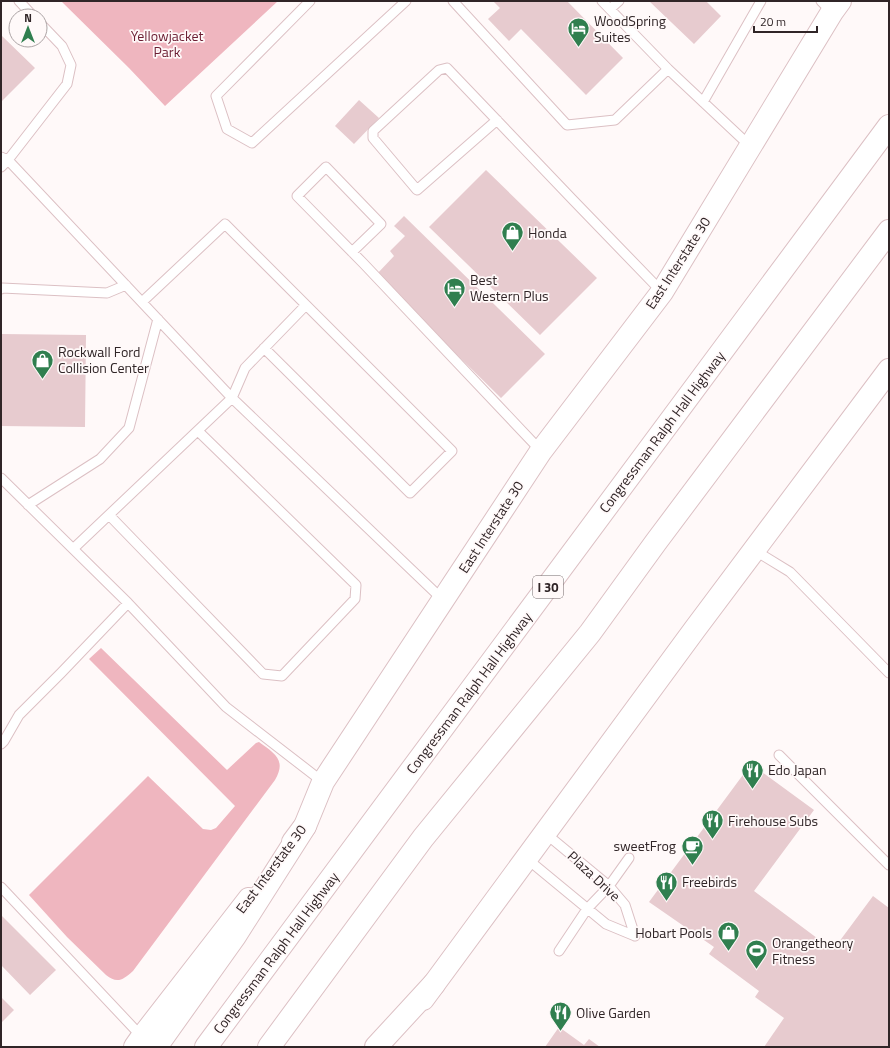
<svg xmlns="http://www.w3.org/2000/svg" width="890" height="1048" font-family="'Titillium Web',sans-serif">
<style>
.green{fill:#efb6bf}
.building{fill:#e7cbcf}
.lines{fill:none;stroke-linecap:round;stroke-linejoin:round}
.service-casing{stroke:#dcc0c4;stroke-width:11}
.secondary-casing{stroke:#dcc0c4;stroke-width:24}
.motorway-casing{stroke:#dcc0c4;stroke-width:24}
.service{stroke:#fff;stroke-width:9}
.secondary{stroke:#fff;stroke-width:22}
.motorway{stroke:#fff;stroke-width:22}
.labels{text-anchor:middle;stroke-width:3.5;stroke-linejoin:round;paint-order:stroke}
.shield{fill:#fff9f9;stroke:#6e6566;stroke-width:1}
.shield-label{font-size:13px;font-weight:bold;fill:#302527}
.poi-label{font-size:14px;fill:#302527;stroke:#fff9f9;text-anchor:start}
.park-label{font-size:14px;fill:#6b1d32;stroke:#fff9f9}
.street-label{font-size:14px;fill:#302527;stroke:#fff9f9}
</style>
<rect width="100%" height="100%" fill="#fff9f9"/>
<path class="green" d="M61 1H278L165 106 129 68Z
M101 648 227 770 256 743 259 742C274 753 287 760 275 780L133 971C123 980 117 984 106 975L67 937 29 895 148 776 203 829 211 830 216 828 235 806 89 659Z"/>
<path class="building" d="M493 1H567L623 58 586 95 521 29 509 41 488 19 500 8Z
M649 1H706L721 16 694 44Z
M1 35 35 68 1 102Z
M359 100 379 118 354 144 335 126Z
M486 170 597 278 540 335 429 227Z
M404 216 545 354 501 398 376 275 394 256 390 251 405 236 394 226Z
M1 334 86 335 85 427 1 426Z
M751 764 814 810 754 891 833 950 873 896 889 908V1047H764L784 1018 755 997 759 991 709 954 714 947 649 902Z
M1 915 56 970 30 995 1 965Z
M1 997 14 1010 1 1023Z
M559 1027 584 1045 589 1039 600 1047H545Z"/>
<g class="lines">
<defs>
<path id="service" d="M19 1 33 16
M310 1 216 96 227 129 252 143 406 1
M453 1 567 125 615 120 668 69
M602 1 668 69 751 147
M821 1 832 12
M610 9 619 1
M703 102 761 1
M497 120 417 190 373 138V131L439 70 447 68 573 200 662 292
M1 157 8 160 67 84 71 65 62 46 40 23
M1 167 8 160 232 398 443 600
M352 252 381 224 326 167 297 196 363 263 541 451
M1 289 2 288 107 293 126 285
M142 302 225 224 452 451 410 493 264 348
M1 478 128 603 226 707 323 782
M28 505 100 459 129 428 158 319
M109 515 263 674 282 676 355 599 356 585 198 431
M73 549 232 398 245 368 306 305
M754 550 790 572 889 673
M1 744 4 741 19 715 61 673 128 603
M779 755 889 865
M545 833 609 886 625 905 635 936
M526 858 606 924 635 936
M1 887 142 1037
M559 951 587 909 609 886 629 858"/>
<path id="secondary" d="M293 842 305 826 323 782 541 451 662 292 832 12 840 1
M423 999 695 629 889 370
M135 1047 142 1037 249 899"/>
<path id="motorway" d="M156 1047 235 936 305 826
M206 1047 889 126
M269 1047 423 838 590 633 656 542 889 231
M376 1047 434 984"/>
</defs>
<use href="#service" class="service-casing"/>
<use href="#secondary" class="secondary-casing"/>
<use href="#motorway" class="motorway-casing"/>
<use href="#service" class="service"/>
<use href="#secondary" class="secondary"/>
<use href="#motorway" class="motorway"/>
</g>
<defs>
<symbol id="hotel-pin" viewBox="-11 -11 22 30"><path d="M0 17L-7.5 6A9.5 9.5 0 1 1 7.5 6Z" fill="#307f4f" stroke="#fff9f9"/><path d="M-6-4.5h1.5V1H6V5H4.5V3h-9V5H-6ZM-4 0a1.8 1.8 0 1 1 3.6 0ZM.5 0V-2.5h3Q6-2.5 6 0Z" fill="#fff"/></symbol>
<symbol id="shop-pin" viewBox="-11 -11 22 30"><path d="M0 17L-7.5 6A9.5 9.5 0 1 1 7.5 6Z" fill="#307f4f" stroke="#fff9f9"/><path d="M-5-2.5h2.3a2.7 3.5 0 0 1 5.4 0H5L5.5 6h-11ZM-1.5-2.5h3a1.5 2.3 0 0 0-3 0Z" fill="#fff"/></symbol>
<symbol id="restaurant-pin" viewBox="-11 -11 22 30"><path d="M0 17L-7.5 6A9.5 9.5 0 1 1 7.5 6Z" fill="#307f4f" stroke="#fff9f9"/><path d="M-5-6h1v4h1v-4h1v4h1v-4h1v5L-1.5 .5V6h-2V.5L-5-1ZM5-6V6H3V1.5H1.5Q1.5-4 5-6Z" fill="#fff"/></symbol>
<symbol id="cafe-pin" viewBox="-11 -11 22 30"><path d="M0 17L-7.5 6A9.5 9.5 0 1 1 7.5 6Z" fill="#307f4f" stroke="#fff9f9"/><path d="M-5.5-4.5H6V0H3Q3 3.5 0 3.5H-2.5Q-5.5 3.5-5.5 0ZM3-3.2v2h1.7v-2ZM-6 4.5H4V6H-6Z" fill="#fff"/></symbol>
<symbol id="stadium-pin" viewBox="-11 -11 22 30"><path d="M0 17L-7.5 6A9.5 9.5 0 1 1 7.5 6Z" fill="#307f4f" stroke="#fff9f9"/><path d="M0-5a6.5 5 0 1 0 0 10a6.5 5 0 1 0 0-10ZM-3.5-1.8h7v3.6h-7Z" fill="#fff"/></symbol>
</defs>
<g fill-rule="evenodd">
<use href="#hotel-pin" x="566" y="16" width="25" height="34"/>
<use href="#shop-pin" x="500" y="220" width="25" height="34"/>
<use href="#hotel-pin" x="442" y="276" width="25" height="34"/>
<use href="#shop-pin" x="30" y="348" width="25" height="34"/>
<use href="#restaurant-pin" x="740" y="758" width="25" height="34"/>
<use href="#restaurant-pin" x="700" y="808" width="25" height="34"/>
<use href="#cafe-pin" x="680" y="834" width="25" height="34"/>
<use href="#restaurant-pin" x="654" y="870" width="25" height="34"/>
<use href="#shop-pin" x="716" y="920" width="25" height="34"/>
<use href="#stadium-pin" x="744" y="938" width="25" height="34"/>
<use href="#restaurant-pin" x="548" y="1000" width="25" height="34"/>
</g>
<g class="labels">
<rect class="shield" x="533" y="576" width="30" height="22" rx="3"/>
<g class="shield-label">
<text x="548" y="592">I 30</text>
</g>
<g class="poi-label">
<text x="594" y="26">WoodSpring<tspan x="594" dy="16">Suites</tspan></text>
<text x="528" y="238">Honda</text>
<text x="470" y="285">Best<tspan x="470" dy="16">Western Plus</tspan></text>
<text x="58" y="357">Rockwall Ford<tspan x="58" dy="16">Collision Center</tspan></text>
<text x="768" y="775">Edo Japan</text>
<text x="728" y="826">Firehouse Subs</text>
<text x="676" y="851" text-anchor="end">sweetFrog</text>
<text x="682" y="887">Freebirds</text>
<text x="712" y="938" text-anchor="end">Hobart Pools</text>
<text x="772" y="948">Orangetheory<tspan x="772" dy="16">Fitness</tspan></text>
<text x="576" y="1018">Olive Garden</text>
</g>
<g class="park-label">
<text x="167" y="41">Yellowjacket<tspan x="167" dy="16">Park</tspan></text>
</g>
<g class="street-label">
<text transform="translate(678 263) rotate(-57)" y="5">East Interstate 30</text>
<text transform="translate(662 432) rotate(-53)" y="5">Congressman Ralph Hall Highway</text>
<text transform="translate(491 527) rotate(-57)" y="5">East Interstate 30</text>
<text transform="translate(469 693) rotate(-53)" y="5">Congressman Ralph Hall Highway</text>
<text transform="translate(271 869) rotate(-53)" y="5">East Interstate 30</text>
<text transform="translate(594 876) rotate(43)" y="5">Plaza Drive</text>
<text transform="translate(276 953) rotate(-53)" y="5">Congressman Ralph Hall Highway</text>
</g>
</g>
<rect width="890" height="1048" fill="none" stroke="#302527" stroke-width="4"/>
<g transform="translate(28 28)"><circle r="19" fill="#fff9f9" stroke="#aca4a5"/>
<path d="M0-3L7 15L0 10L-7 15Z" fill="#307f4f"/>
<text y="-6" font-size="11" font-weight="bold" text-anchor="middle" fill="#302527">N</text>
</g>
<path d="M754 26v6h63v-6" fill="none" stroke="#302527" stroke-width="2"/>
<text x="760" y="26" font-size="12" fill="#302527" stroke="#fff9f9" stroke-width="3" paint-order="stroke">20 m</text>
</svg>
